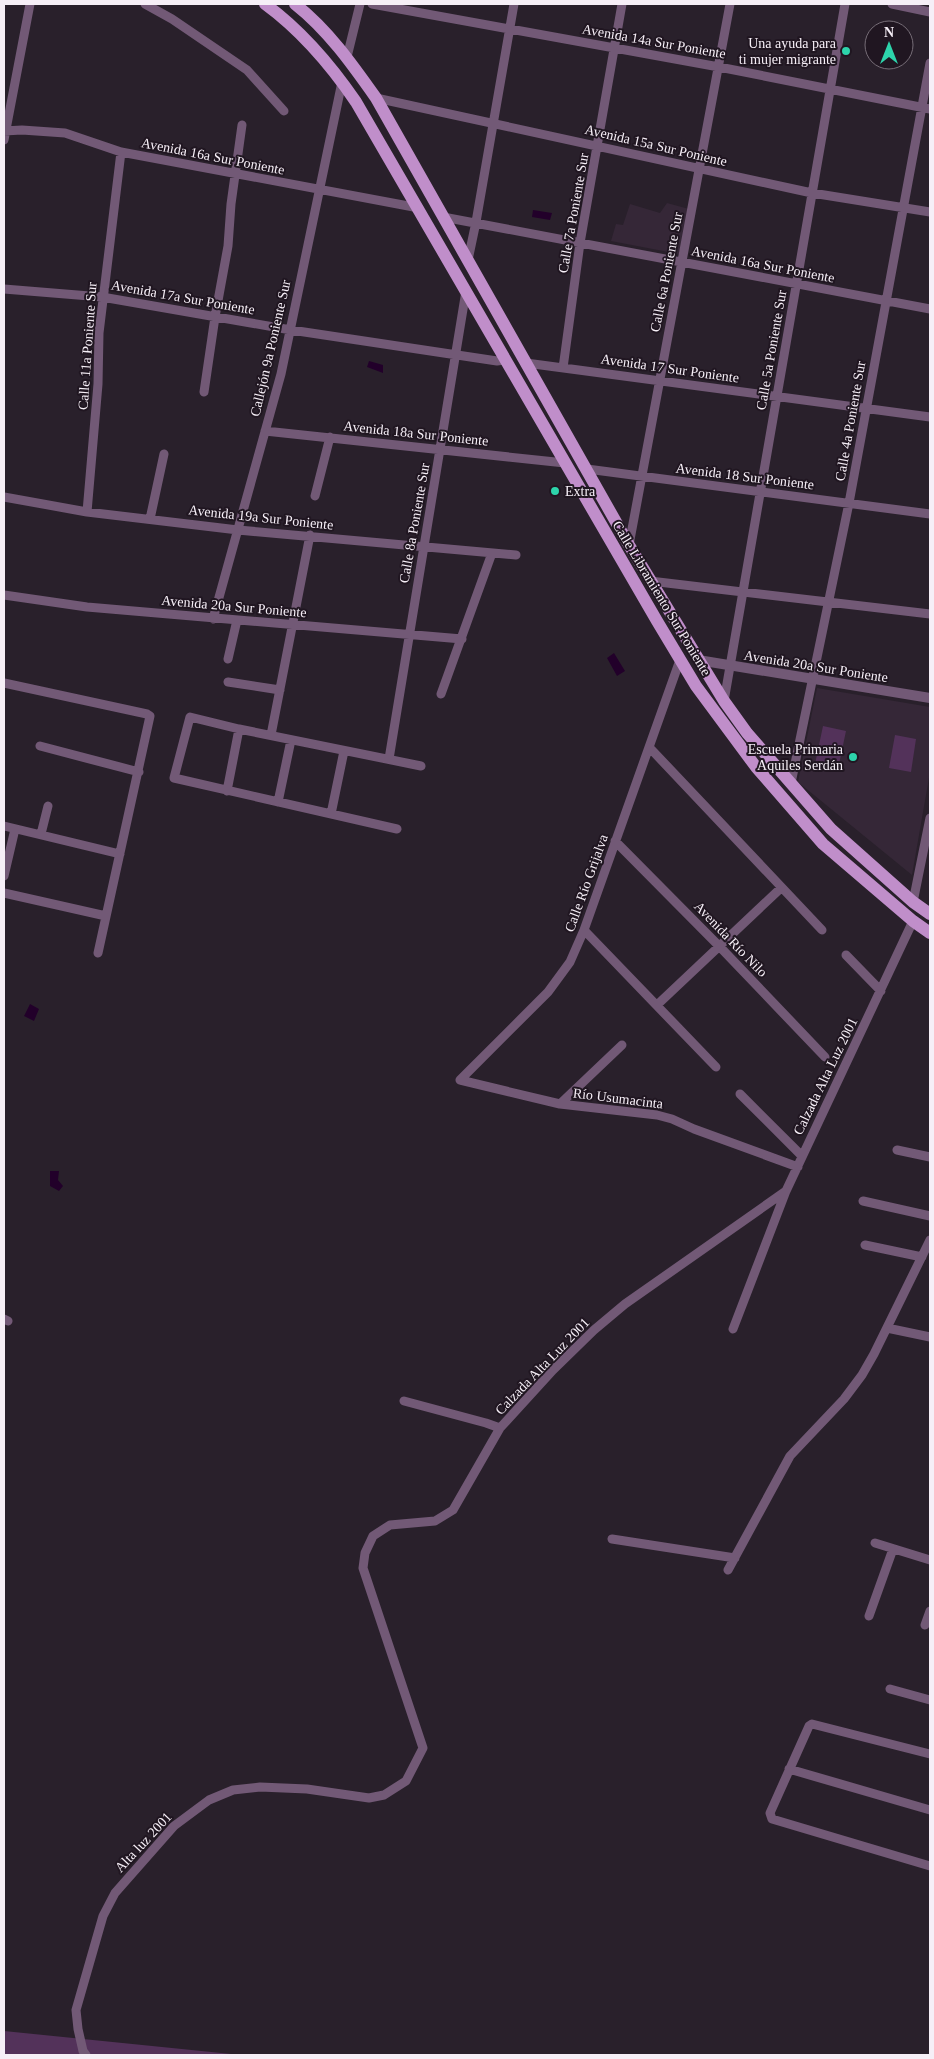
<svg xmlns="http://www.w3.org/2000/svg" width="934" height="2059" font-family="'Times New Roman',serif">
<style>
.built{fill:#352737}
.green{fill:#53325a}
.water{fill:#22002a}
.lines{fill:none;stroke-linecap:round;stroke-linejoin:round}
.minor{stroke:#725976;stroke-width:9}
.tertiary{stroke:#725976;stroke-width:10}
.primary{stroke:#c08eca;stroke-width:12}
.poi-dot{fill:#2dd4ab;stroke:#201621;stroke-width:2}
.labels{text-anchor:middle;stroke-width:4;stroke-linejoin:round;paint-order:stroke}
.street-label{font-size:14px;fill:#f6eff7;stroke:#201621}
.poi-label{font-size:14px;fill:#f6eff7;stroke:#201621;text-anchor:end}
</style>
<rect width="100%" height="100%" fill="#29202b"/>
<path class="built" d="M667 203 689 209 679 254 611 241 616 224 623 225 630 204 660 213Z
M817 688 930 707V772L912 875 798 782Z"/>
<path class="green" d="M823 726 846 731 838 769 815 764Z
M895 735 916 739 911 772 889 768Z
M4 2031 241 2055H4Z"/>
<path class="water" d="M533 210 552 213 550 220 532 217Z
M369 361 383 365V373L367 367Z
M614 653 625 671 617 676 607 658Z
M30 1004 39 1009 34 1021 24 1016Z
M50 1171H59L58 1180 63 1186 59 1191 50 1186Z"/>
<g class="lines">
<path class="minor" d="M145 4 172 19 247 70 284 111
M372 4 719 67 930 109
M892 4 930 12
M347 57 360 4
M376 98 812 193 930 212
M4 131 22 130 65 133 121 152 419 208
M4 140 30 4
M443 217 930 309
M468 260 476 222 514 4
M4 289 102 297 291 330 497 361 504 360
M526 363 930 417
M563 368 580 243 622 4
M204 392 215 317 228 246 231 204 242 125
M265 431 565 463
M587 469 930 514
M315 496 330 437
M4 497 87 512 238 530 516 555
M87 512 98 384 99 333 121 152
M150 519 164 454
M629 545 730 4
M650 581 930 614
M4 595 87 607 462 639
M213 619 281 374 342 82
M228 659 237 620
M228 682 280 690
M4 683 147 714 150 716 98 953
M441 694 492 553
M724 701 845 4
M271 735 310 535
M40 746 139 772
M649 747 822 930
M389 759 466 291
M791 783 849 503 930 63
M227 791 239 729
M278 802 291 740
M331 814 344 751
M4 826 120 854
M397 829 174 778 190 717 239 729 421 766
M41 834 48 806
M615 841 720 947 825 1057
M4 876 15 829
M4 893 106 916
M913 902 930 818
M584 930 716 1067
M846 955 881 991
M657 1005 781 888
M460 1080 548 992 570 962 584 930 680 660
M460 1080 560 1104 657 1115 672 1119 694 1129 798 1167
M740 1094 802 1156
M560 1104 622 1045
M897 1150 930 1157
M863 1201 930 1216
M865 1245 922 1257
M4 1319 8 1321
M887 1328 930 1337
M733 1329 786 1191
M404 1401 486 1423 500 1428
M612 1539 735 1558
M875 1543 930 1560
M728 1570 790 1456 844 1399 862 1375 874 1354 930 1240
M869 1616 893 1549
M925 1625 930 1611
M890 1689 930 1700
M930 1754 812 1724 809 1726 770 1813 772 1819 930 1866
M789 1769 930 1810
M86 2055 83 2051 78 2029 76 2010 103 1916 115 1893 174 1826 209 1800 233 1790 260 1787 307 1789 369 1798 384 1795 406 1781 423 1748 363 1568 365 1553 373 1536 390 1525 435 1521 453 1510 500 1428 553 1370 594 1330 625 1304 786 1191 913 921"/>
<path class="tertiary" d="M698 660 930 698"/>
<path class="primary" d="M265 4C302 31 330 64 356 102L657 621 696 686 756 767 823 844 913 921 930 933
M295 4C328 30 352 64 376 98L629 545 724 701 747 733 831 829 913 902 930 914"/>
</g>
<g class="poi-dot">
<circle cx="846" cy="51" r="5"/>
<circle cx="555" cy="491" r="5"/>
<circle cx="853" cy="757" r="5"/>
</g>
<g class="labels">
<g class="street-label">
<text transform="translate(654 41) rotate(10)" y="5">Avenida 14a Sur Poniente</text>
<text transform="translate(656 145) rotate(13)" y="5">Avenida 15a Sur Poniente</text>
<text transform="translate(213 156) rotate(11)" y="5">Avenida 16a Sur Poniente</text>
<text transform="translate(573 213) rotate(-80)" y="5">Calle 7a Poniente Sur</text>
<text transform="translate(763 264) rotate(11)" y="5">Avenida 16a Sur Poniente</text>
<text transform="translate(666 272) rotate(-79)" y="5">Calle 6a Poniente Sur</text>
<text transform="translate(183 297) rotate(10)" y="5">Avenida 17a Sur Poniente</text>
<text transform="translate(87 346) rotate(-86)" y="5">Calle 11a Poniente Sur</text>
<text transform="translate(270 348) rotate(-77)" y="5">Callejón 9a Poniente Sur</text>
<text transform="translate(771 350) rotate(-80)" y="5">Calle 5a Poniente Sur</text>
<text transform="translate(670 368) rotate(8)" y="5">Avenida 17 Sur Poniente</text>
<text transform="translate(850 421) rotate(-80)" y="5">Calle 4a Poniente Sur</text>
<text transform="translate(416 433) rotate(6)" y="5">Avenida 18a Sur Poniente</text>
<text transform="translate(745 476) rotate(7)" y="5">Avenida 18 Sur Poniente</text>
<text transform="translate(261 517) rotate(6)" y="5">Avenida 19a Sur Poniente</text>
<text transform="translate(414 523) rotate(-80)" y="5">Calle 8a Poniente Sur</text>
<text transform="translate(662 598) rotate(59)" y="5">Calle Libramiento Sur Poniente</text>
<text transform="translate(234 606) rotate(5)" y="5">Avenida 20a Sur Poniente</text>
<text transform="translate(816 666) rotate(9)" y="5">Avenida 20a Sur Poniente</text>
<text transform="translate(586 883) rotate(-70)" y="5">Calle Río Grijalva</text>
<text transform="translate(731 939) rotate(46)" y="5">Avenida Río Nilo</text>
<text transform="translate(825 1076) rotate(-64)" y="5">Calzada Alta Luz 2001</text>
<text transform="translate(618 1098) rotate(7)" y="5">Río Usumacinta</text>
<text transform="translate(542 1366) rotate(-46)" y="5">Calzada Alta Luz 2001</text>
<text transform="translate(143 1842) rotate(-47)" y="5">Alta luz 2001</text>
</g>
<g class="poi-label">
<text x="836" y="48">Una ayuda para<tspan x="836" dy="16">ti mujer migrante</tspan></text>
<text x="565" y="496" text-anchor="start">Extra</text>
<text x="843" y="754">Escuela Primaria<tspan x="843" dy="16">Aquiles Serdán</tspan></text>
</g>
</g>
<rect width="934" height="2059" fill="none" stroke="#f6eff7" stroke-width="10"/>
<g transform="translate(889 45)"><circle r="24" fill="#201621" stroke="#766d77"/>
<path d="M0-4L9 19L0 12L-9 19Z" fill="#2dd4ab"/>
<text y="-8" font-size="14" font-weight="bold" text-anchor="middle" fill="#f6eff7">N</text>
</g>
</svg>
